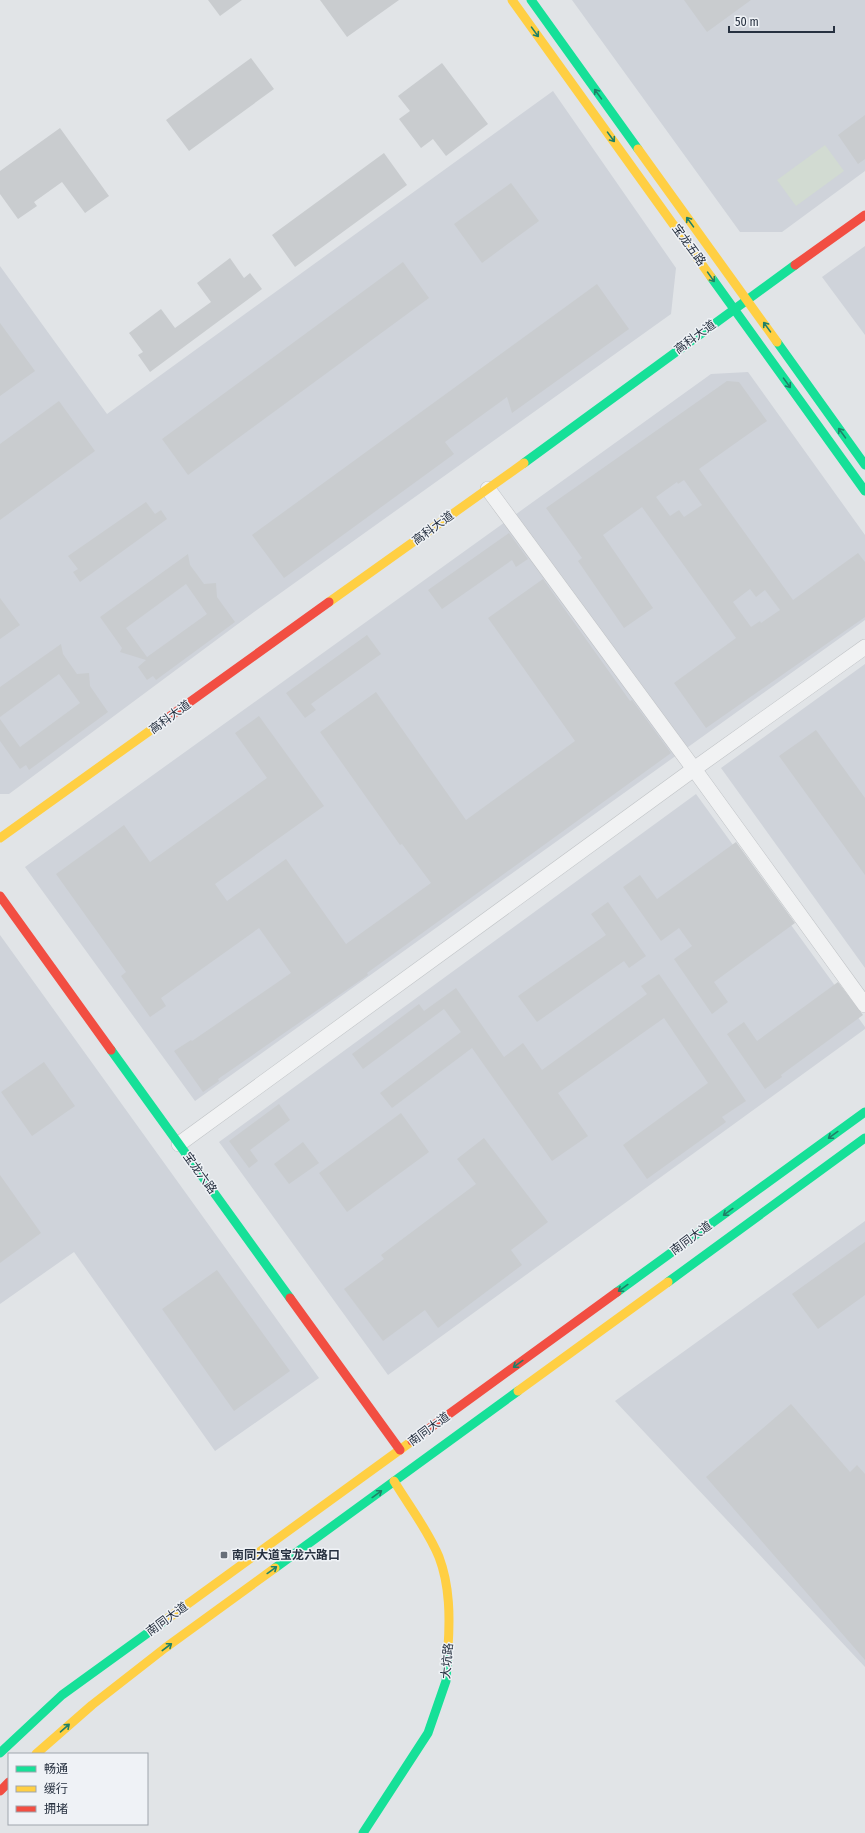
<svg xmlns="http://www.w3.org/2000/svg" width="865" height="1833" font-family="'Fira Sans Condensed','Noto Sans SC',sans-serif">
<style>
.built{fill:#cfd3da}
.green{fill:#d2dbd2}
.building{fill:#c9cccf;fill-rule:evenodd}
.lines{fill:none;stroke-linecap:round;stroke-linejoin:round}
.street-casing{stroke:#bfc2c5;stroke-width:16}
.street{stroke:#f1f2f3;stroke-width:15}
.fast{stroke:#16e098;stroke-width:9}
.slow{stroke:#ffcf43;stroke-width:9}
.jam{stroke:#f24e42;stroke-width:9}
.oneway{stroke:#1f8068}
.poi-dot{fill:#68707a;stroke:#eff2f6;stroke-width:1.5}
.labels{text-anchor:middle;stroke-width:3;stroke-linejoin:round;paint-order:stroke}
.street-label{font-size:12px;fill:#273140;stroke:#eff2f6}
.poi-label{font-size:12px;font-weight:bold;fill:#273140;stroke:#eff2f6;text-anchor:start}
</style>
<rect width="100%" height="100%" fill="#e1e4e7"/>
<path class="built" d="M572 0H865V171L782 232H740Z
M553 91 676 268 671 314 254 612 9 794H0V266L107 414Z
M865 246V335L822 277Z
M748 372 865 535V620L195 1101 25 867 711 374Z
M865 664V968L721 768Z
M696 794 865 1027V1029L388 1375 219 1142Z
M0 935 319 1378 215 1451 74 1252 0 1304Z
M865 1221V1667L615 1401Z"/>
<path class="green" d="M825 145 844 171 796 206 777 180Z"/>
<path class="building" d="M208 0H242L220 16Z
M320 0H399L347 37Z
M684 0H751L707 32Z
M251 58 274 89 189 151 166 120Z
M442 63 488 124 446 156 433 139 421 148 399 119 410 111 398 96Z
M865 115V159L858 164 838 135Z
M60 128 109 196 85 213 62 182 34 202 37 206 18 219 0 194V171Z
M384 153 407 185 295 267 272 235Z
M511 183 539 221 482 263 454 224Z
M230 258 244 278 250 273 262 289 150 372 138 355 143 352 129 333 161 309 175 328 211 302 197 283Z
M403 262 429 298 188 475 162 439Z
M597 284 629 329 512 413 507 397 445 442 454 454 284 578 252 535Z
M0 323 35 371 0 396Z
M727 381 739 382 767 421 699 469 793 600 858 553 865 562V617L706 728 674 683 736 638 642 507 603 535 653 608 624 628 578 561 582 558 546 508ZM684 480 702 505 684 517 679 510 670 516 656 497 677 482 678 484ZM750 589 756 597 765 590 780 610 761 623 760 621 751 627 733 602Z
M59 401 95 451 0 520V444Z
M146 502 155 514 161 510 167 519 80 582 73 572 78 569 68 556Z
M509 533 528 559 516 567 512 560 442 609 428 590Z
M188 554 190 565 204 584 216 583 217 597 235 622 156 680 153 676 147 680 138 667 146 660 120 652 122 648 100 617ZM186 584 207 614 147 657 126 628Z
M543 579 630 701 632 700 671 753 367 973 368 975 218 1079 219 1081 203 1092 174 1051 191 1040 192 1041 291 973 259 928 161 998 166 1006 150 1017 121 976 126 972 56 874 124 825 150 862 267 778 235 733 259 716 324 806 215 884 227 901 286 859 346 944 431 883 402 844 400 845 320 732 376 692 466 820 575 741 488 618Z
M0 598 20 625 0 639Z
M367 635 381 654 311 704 316 710 305 718 286 693Z
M61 644 63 654 77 674 89 673 90 686 108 712 29 770 26 765 20 769 0 741V719L20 747 80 703 59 674 0 717V687Z
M816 730 865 798V875L779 756Z
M736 842 795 923 714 982 728 1002 712 1014 674 959 692 946 679 928 661 941 623 887 640 875 657 899Z
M608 902 646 956 629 968 624 961 537 1022 518 996 606 935 591 914Z
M659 974 746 1101 722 1117 726 1122 647 1179 623 1145 708 1083 664 1018 558 1093 588 1136 552 1161 472 1048 392 1108 380 1093 461 1032 444 1009 363 1069 352 1054 419 1004 424 1011 456 988 504 1057 523 1043 542 1070 647 994 641 986Z
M838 982 863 1015 781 1075 782 1077 765 1089 727 1034 744 1022 757 1041Z
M44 1062 75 1106 32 1136 1 1092Z
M279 1104 290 1120 250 1150 258 1161 249 1168 229 1141Z
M401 1113 429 1152 347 1212 319 1173Z
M484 1138 548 1222 511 1250 522 1265 438 1328 425 1310 383 1341 344 1289 384 1259 381 1255 476 1184 457 1159Z
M303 1142 319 1163 289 1184 274 1164Z
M0 1175 41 1233 0 1263Z
M865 1242V1295L818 1329 792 1294Z
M217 1270 290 1371 234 1411 162 1309Z
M791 1404 850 1472 857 1465 865 1474V1660L706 1477Z"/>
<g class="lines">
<defs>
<path id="street" d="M488 489 694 769 865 1005
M179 1144 694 769 865 647"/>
</defs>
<use href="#street" class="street-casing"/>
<use href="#street" class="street"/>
<path class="fast" d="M531 0 638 149
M711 277 865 491
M777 342 865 465
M524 463 795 265
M111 1050 290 1298
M668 1282 865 1138
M617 1292 865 1112
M275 1568 518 1391
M0 1753 62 1695 167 1619
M363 1833 428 1733 446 1681 448 1648"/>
<path class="slow" d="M512 0 711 277
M638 149 777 342
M329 602 524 463
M0 838 162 722
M518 1391 668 1282
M394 1481C409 1506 428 1530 439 1557 450 1586 450 1618 448 1648
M167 1619 412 1441
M36 1754 92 1705 165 1648 275 1568"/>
<path class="jam" d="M795 265 865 215
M162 722 329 602
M0 896 111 1050
M290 1298 400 1450
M412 1441 617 1292
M0 1791 9 1782"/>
</g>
<defs><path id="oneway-shaft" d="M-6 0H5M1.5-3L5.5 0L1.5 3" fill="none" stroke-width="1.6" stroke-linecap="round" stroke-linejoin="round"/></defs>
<g class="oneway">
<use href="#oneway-shaft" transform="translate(535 32) rotate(54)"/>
<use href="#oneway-shaft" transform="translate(598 94) rotate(-126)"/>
<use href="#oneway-shaft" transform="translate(611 137) rotate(54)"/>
<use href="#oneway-shaft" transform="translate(690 222) rotate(-126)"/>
<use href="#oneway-shaft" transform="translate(711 277) rotate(55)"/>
<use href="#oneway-shaft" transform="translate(767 327) rotate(-126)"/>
<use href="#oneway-shaft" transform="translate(787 383) rotate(54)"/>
<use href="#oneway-shaft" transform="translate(842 433) rotate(-126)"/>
<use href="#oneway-shaft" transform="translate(833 1135) rotate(144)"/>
<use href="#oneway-shaft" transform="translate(728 1212) rotate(144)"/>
<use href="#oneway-shaft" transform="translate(623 1288) rotate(144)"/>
<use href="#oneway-shaft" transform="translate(518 1364) rotate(144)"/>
<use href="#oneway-shaft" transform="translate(377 1494) rotate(-36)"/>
<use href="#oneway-shaft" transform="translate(272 1570) rotate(-36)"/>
<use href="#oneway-shaft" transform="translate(167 1647) rotate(-37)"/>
<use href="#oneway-shaft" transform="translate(65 1728) rotate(-41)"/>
</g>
<rect class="poi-dot" x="220" y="1551" width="8" height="8" rx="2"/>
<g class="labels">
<g class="street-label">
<text transform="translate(689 245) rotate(54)" y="4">宝龙五路</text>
<text transform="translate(695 337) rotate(-36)" y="4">高科大道</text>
<text transform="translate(433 528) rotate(-36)" y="4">高科大道</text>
<text transform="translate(170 717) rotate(-36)" y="4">高科大道</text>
<text transform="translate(200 1173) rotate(54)" y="4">宝龙六路</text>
<text transform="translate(691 1238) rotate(-36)" y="4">南同大道</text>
<text transform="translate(429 1429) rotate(-36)" y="4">南同大道</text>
<text transform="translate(167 1619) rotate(-36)" y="4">南同大道</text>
<text transform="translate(447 1661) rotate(-85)" y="4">大坑路</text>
</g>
<g class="poi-label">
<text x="232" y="1559">南同大道宝龙六路口</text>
</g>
</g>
<rect x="8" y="1753" width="140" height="72" fill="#eff2f6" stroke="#9fa5ad"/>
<rect x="16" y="1766" width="20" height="6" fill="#16e098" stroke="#9fa5ad"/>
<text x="44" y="1773" font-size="12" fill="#273140">畅通</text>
<rect x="16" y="1786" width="20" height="6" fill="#ffcf43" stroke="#9fa5ad"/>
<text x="44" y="1793" font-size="12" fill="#273140">缓行</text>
<rect x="16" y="1806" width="20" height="6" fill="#f24e42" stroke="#9fa5ad"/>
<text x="44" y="1813" font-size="12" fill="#273140">拥堵</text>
<path d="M729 26v6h105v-6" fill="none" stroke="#273140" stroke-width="2"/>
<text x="735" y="26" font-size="12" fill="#273140" stroke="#eff2f6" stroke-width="3" paint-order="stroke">50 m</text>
</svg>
